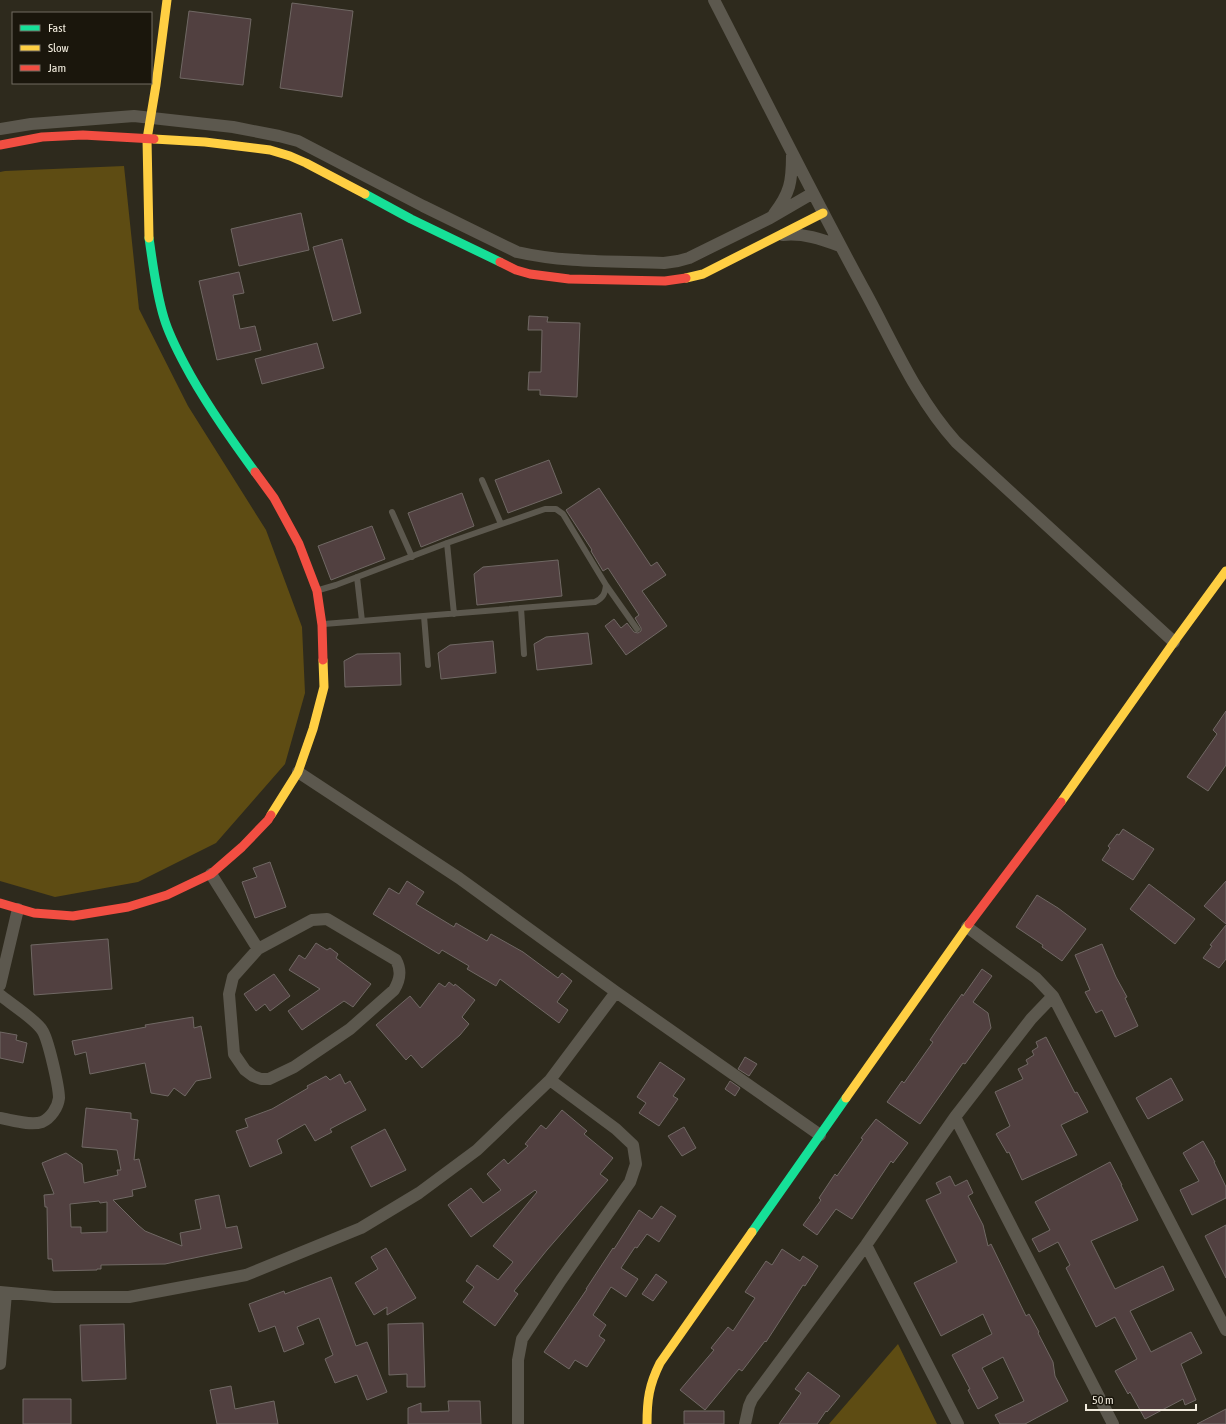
<svg xmlns="http://www.w3.org/2000/svg" width="1226" height="1424" font-family="'Asap Condensed',sans-serif">
<style>
.green{fill:#5e4c13}
.building{fill:#514040;stroke:#706864;fill-rule:evenodd}
.lines{fill:none;stroke-linecap:round;stroke-linejoin:round}
.lane{stroke:#5c584e;stroke-width:6}
.street{stroke:#5c584e;stroke-width:12}
.fast{stroke:#16e098;stroke-width:9}
.slow{stroke:#ffcf43;stroke-width:9}
.jam{stroke:#f24e42;stroke-width:9}
</style>
<rect width="100%" height="100%" fill="#2e2a1d"/>
<path class="green" d="M124 166 139 309 188 406 266 530 302 627 305 693 285 764 216 843 138 882 55 897 0 881V172L5 171Z
M898 1344 937 1424H829Z"/>
<path class="building" d="M292 3 353 11 342 97 280 88Z
M189 11 251 19 243 85 180 78Z
M301 213 309 250 239 266 231 229Z
M342 239 361 313 333 321 313 247Z
M239 272 244 293 233 295 240 329 255 326 261 350 217 360 199 281Z
M529 316 548 317 547 322 580 323 577 397 540 395V390H528L529 372H541L542 330H528Z
M317 343 324 368 262 384 255 359Z
M549 460 562 493 508 513 495 480Z
M599 488 651 566 657 562 666 575 642 591 667 626 626 655 605 626 614 619 621 628 627 623 634 632 638 633 641 631V628L635 618 639 615 608 568 603 571 591 551 592 550 566 510Z
M462 493 474 526 421 547 408 513Z
M372 526 385 559 331 580 318 546Z
M558 560 562 596 477 605 474 574 483 567Z
M588 633 592 664 537 670 534 644 546 637Z
M493 641 496 673 441 679 438 653 450 645Z
M400 653 401 685 345 687 344 661 357 654Z
M1226 711V765L1208 791 1187 777 1217 734 1213 730Z
M1123 829 1154 849 1133 880 1102 860 1110 848 1108 846 1117 834 1119 835Z
M270 862 286 907 255 918 242 882 257 877 253 868Z
M407 881 424 892 416 904 454 927 456 923 487 941 491 934 523 952 558 978 562 973 572 981 557 1002 568 1010 559 1023 500 979 496 986 467 969 469 966 442 950 439 954 373 914 389 888 399 894Z
M1226 881V924L1204 906Z
M1149 884 1195 919 1175 944 1130 909Z
M1037 895 1058 908 1086 929 1062 961 1042 947 1043 945 1016 927Z
M1226 925V959L1219 968 1203 958 1212 946 1210 945Z
M108 939 112 989 34 995 31 945Z
M316 943 327 950 330 948 338 954 336 958 371 984 353 1007 344 1001 302 1030 288 1011 320 989 289 970 299 955 305 959Z
M1102 944 1116 977 1127 997 1125 998 1138 1026 1115 1037 1102 1010 1096 1013 1085 992 1090 990 1075 955Z
M982 969 992 976 973 1002 988 1013 991 1028 965 1064 963 1063 920 1124 887 1102 902 1081 904 1083 933 1042 930 1040 945 1018 962 994 963 996Z
M274 974 290 996 270 1011 265 1004 256 1011 244 994Z
M449 982 454 986 455 984 475 1000 462 1017 469 1024 460 1035 422 1068 411 1055 406 1060 376 1025 410 996 420 1008 439 983 445 987Z
M193 1017 194 1028 201 1026 211 1078 196 1081 185 1096 174 1088 168 1096 151 1093 145 1063 90 1074 86 1052 75 1055 72 1041 146 1027 145 1025Z
M0 1032 17 1035 16 1040 27 1043 23 1063 0 1058Z
M1046 1037 1075 1093 1077 1092 1088 1112 1061 1125 1077 1155 1022 1180 1009 1152 1007 1153 996 1134 1010 1126 995 1092 1023 1079 1018 1069 1028 1064 1026 1060 1034 1055 1032 1051 1038 1047 1036 1042Z
M745 1057 757 1064 749 1076 738 1069Z
M660 1062 685 1079 673 1096 678 1099 659 1126 639 1113 646 1103 637 1097Z
M340 1074 345 1084 350 1081 366 1110 330 1129 332 1132 315 1141 305 1124 277 1140 282 1153 250 1167 236 1131 248 1127 245 1119 272 1109 308 1088 307 1086 326 1076 330 1080Z
M1171 1078 1183 1100 1148 1119 1136 1098Z
M730 1081 740 1088 735 1096 725 1089Z
M86 1108 131 1113V1119L138 1120 134 1160 139 1159 146 1187 132 1190 133 1196 113 1200 138 1225 145 1231 182 1246 180 1233 201 1229 195 1200 219 1195 226 1228 237 1226 242 1248 165 1264 101 1265V1269H97V1270L53 1271 52 1259H48L47 1207H45L44 1195 54 1194 42 1163 66 1153 82 1164 84 1183 118 1175 117 1170H121L117 1150 82 1147ZM99 1201 100 1203 107 1202V1232L81 1233V1227H71L70 1204Z
M562 1110 587 1131 584 1134 613 1158 600 1174 608 1180 547 1250 514 1291 518 1294 495 1326 463 1302 474 1287 466 1281 477 1265 498 1280 513 1262 493 1246 537 1192 535 1190 471 1237 448 1205 471 1188 483 1203 501 1190 487 1174 504 1159 508 1164 528 1146 525 1144 541 1125 546 1129Z
M876 1119 908 1143 893 1163 891 1161 852 1219 836 1209 817 1235 803 1225 821 1200 819 1198 835 1174 837 1176 863 1139 861 1138Z
M684 1127 696 1148 682 1156 668 1136Z
M385 1129 406 1170 371 1187 351 1147Z
M1203 1141 1215 1162H1214L1226 1187V1198L1192 1215 1180 1190 1199 1181 1183 1153Z
M1110 1162 1122 1185H1121L1138 1220 1091 1241 1115 1289 1163 1266 1174 1290 1130 1311 1151 1352 1191 1332 1202 1353 1181 1364 1196 1400 1185 1405 1183 1399 1145 1419 1130 1392 1128 1394 1115 1371 1137 1359 1115 1317 1096 1327 1066 1268 1070 1265 1058 1242 1039 1252 1032 1239 1050 1230 1035 1202Z
M950 1176 955 1186 967 1180 973 1193 968 1196 983 1225 988 1246 991 1244 1026 1316 1029 1314 1039 1332 1038 1333 1053 1362 1055 1376 1068 1401 1025 1424H1000L995 1415 1024 1401 1003 1357 982 1368 998 1398 978 1409 968 1390 970 1389 952 1355 992 1334 983 1314 941 1336 914 1283 957 1262 926 1200 941 1193 936 1183Z
M661 1206 676 1216 659 1242 647 1234 637 1248 635 1247 621 1268 638 1279 626 1297 611 1287 593 1315 606 1325 599 1336 605 1340 587 1367 575 1360 569 1369 544 1352 587 1289H586L613 1248 614 1249 639 1210 652 1219Z
M1226 1225V1278L1205 1236Z
M386 1248 416 1298 387 1315V1307L374 1315 355 1283 378 1269 371 1257Z
M782 1249 800 1261 803 1256 818 1266 805 1286 803 1285 766 1342 765 1341 742 1371 739 1369 705 1410 680 1390 714 1350 711 1348 728 1327 733 1331 755 1298 745 1292 766 1261 772 1265Z
M656 1274 667 1282 653 1301 642 1294Z
M331 1277 356 1346 367 1342 387 1392 367 1400 357 1375 335 1383 325 1359 333 1355 319 1318 297 1327 304 1344 284 1352 275 1326 259 1332 249 1304 284 1291 285 1294Z
M423 1323 425 1387H407V1374L389 1375 388 1324Z
M124 1324 126 1379 82 1381 80 1325Z
M808 1372 840 1396 827 1412 826 1411 817 1424H779L801 1393 795 1389Z
M231 1386 235 1409 274 1401 278 1424H217L210 1390Z
M23 1399H71V1424H23Z
M448 1401H480L481 1424H408V1408L421 1403V1412L449 1411Z
M1226 1409V1424H1197Z
M684 1411H724V1424H684Z"/>
<g class="lines">
<path class="lane" d="M482 480 501 524
M392 512 412 557
M447 543 454 614
M357 577 362 621
M606 585 637 629
M319 590 336 585 447 543 545 509H556L563 514 606 585C605 594 603 598 595 602L324 624
M521 608 524 654
M424 616 428 665"/>
<path class="street" d="M714 0C765 99 814 198 867 295 894 345 917 399 956 442L1174 642
M0 129 31 124 134 116 233 127 279 136 298 141 423 206 517 252C565 263 616 261 664 263L678 261 689 258 770 218 813 193
M774 214C790 193 792 182 792 155
M783 235C804 233 821 239 840 246
M298 772 459 878 616 992 820 1135
M211 874 258 949 312 920 327 919 396 960C402 971 400 980 394 990L350 1029 294 1067 269 1079H261L253 1076 245 1070 234 1054 229 994 233 977 258 949
M967 927 1036 978 1053 996 1226 1330
M0 985 18 909
M0 995C10 1003 36 1020 42 1030 48 1038 59 1087 59 1098 58 1107 51 1118 42 1122 30 1126 12 1120 0 1118
M955 1117 1113 1424
M866 1245 958 1424
M0 1292 54 1297H129L246 1275 361 1228 419 1193 477 1150 550 1080 616 992
M0 1364 6 1293
M518 1424V1360L522 1339 561 1280 630 1182 636 1164 633 1145 616 1129 550 1080
M745 1424 749 1406 752 1399 866 1245 955 1117 1031 1019 1053 996"/>
<path class="fast" d="M365 194 411 219 500 262
M149 238C153 265 156 292 164 318 169 335 177 350 185 365 205 403 230 438 255 472
M752 1232 846 1098"/>
<path class="slow" d="M154 139 205 142 270 150 290 156 306 163 365 194
M149 238 147 139 156 85 167 0
M686 278 703 274 823 213
M1061 802 1174 642 1226 571
M271 815 298 772 313 729 324 687 323 660
M846 1098 969 924
M647 1424C647 1400 649 1385 660 1363L752 1232"/>
<path class="jam" d="M0 145 42 137 83 135 154 139
M500 262 516 270 530 274 569 279 665 281 686 278
M255 472 274 498 299 544 317 591 322 625 323 660
M0 903 34 913 73 916 128 907 167 895 211 874 242 847 268 820 271 815
M969 924 1061 802"/>
</g>
<rect x="12" y="12" width="140" height="72" fill="#1a160c" stroke="#706b60"/>
<rect x="20" y="25" width="20" height="6" fill="#16e098" stroke="#706b60"/>
<text x="48" y="32" font-size="12" fill="#f1ebdd">Fast</text>
<rect x="20" y="45" width="20" height="6" fill="#ffcf43" stroke="#706b60"/>
<text x="48" y="52" font-size="12" fill="#f1ebdd">Slow</text>
<rect x="20" y="65" width="20" height="6" fill="#f24e42" stroke="#706b60"/>
<text x="48" y="72" font-size="12" fill="#f1ebdd">Jam</text>
<path d="M1086 1404v6h110v-6" fill="none" stroke="#f1ebdd" stroke-width="2"/>
<text x="1092" y="1404" font-size="12" fill="#f1ebdd" stroke="#1a160c" stroke-width="3" paint-order="stroke">50 m</text>
</svg>
